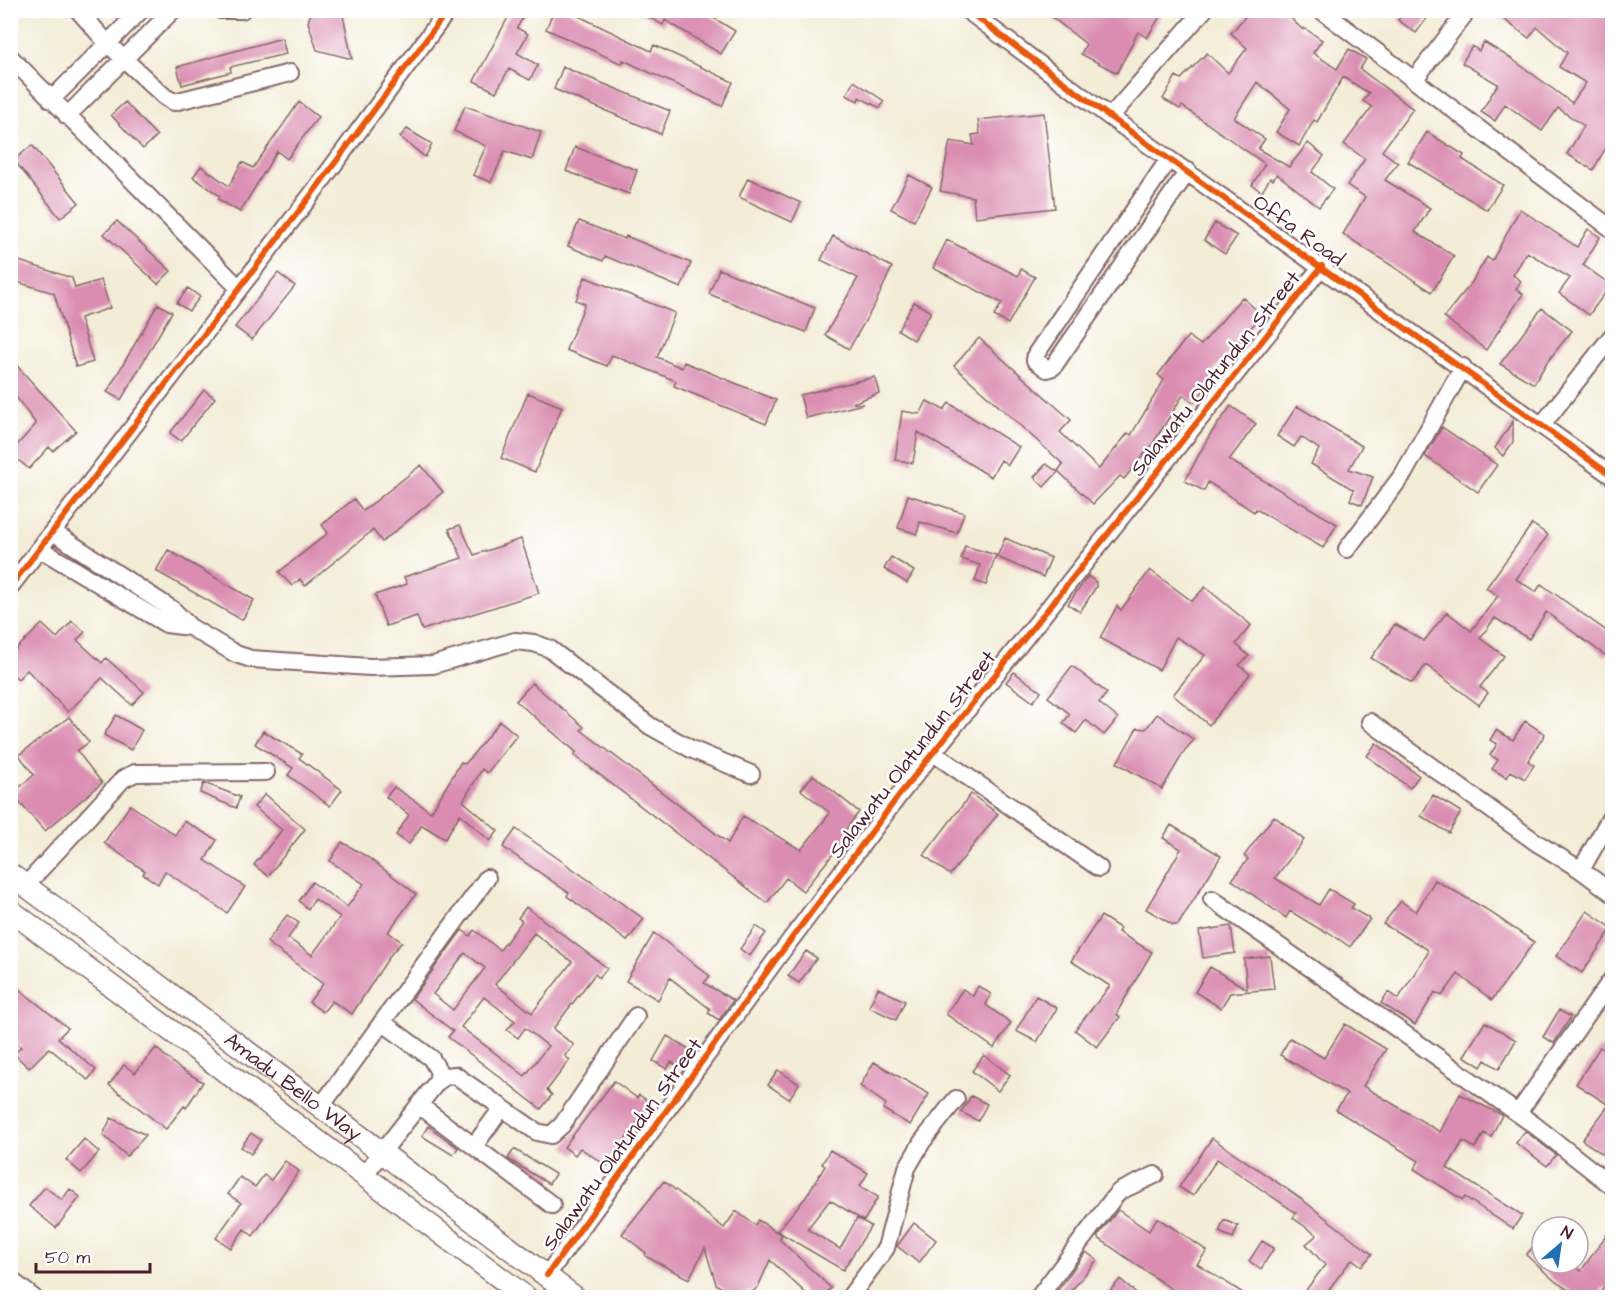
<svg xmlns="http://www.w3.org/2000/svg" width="1623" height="1308" font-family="'Architects Daughter',sans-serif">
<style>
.building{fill:#da8db1;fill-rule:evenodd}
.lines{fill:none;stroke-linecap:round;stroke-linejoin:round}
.minor-casing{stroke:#856767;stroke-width:20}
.major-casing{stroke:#856767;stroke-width:24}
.minor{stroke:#fff;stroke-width:16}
.major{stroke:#fff;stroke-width:21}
.cycleway-casing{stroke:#fff;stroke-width:10}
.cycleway{stroke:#e8590c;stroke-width:6}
.labels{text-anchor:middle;stroke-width:5;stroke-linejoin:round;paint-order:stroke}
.street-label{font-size:21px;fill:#4a1f2b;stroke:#fff}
</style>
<rect width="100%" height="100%" fill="#fff"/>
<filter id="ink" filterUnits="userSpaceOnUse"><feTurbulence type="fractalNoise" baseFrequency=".0167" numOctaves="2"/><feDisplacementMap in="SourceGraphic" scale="12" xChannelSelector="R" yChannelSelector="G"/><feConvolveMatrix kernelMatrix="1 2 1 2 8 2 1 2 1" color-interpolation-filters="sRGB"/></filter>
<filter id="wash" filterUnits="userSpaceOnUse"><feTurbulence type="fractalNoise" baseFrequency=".008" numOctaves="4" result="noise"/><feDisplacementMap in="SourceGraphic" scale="24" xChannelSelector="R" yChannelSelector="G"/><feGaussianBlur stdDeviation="1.35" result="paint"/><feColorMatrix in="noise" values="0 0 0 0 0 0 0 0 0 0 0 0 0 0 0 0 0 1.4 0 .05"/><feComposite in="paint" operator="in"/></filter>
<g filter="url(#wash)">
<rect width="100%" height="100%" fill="#f3ecd7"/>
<g id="blocks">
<path class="building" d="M312 10H342L352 59 317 50 308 22Z
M512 10H527L517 28 528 34 517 53 538 65 530 80 509 69 496 92 474 81Z
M554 10H566L651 51 654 45 733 82 722 106 623 60 622 64 546 29Z
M635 10H701L735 31 721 54 665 20 663 25Z
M1043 10H1164L1147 38 1138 32 1117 73 1081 54 1086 44Z
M1251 10H1282L1303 30 1304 28 1322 40 1313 53 1337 69 1349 49 1366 59 1360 69 1413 109 1382 151 1398 163 1385 180 1430 208 1415 232 1454 256 1432 292 1343 234 1365 197 1347 185 1365 159 1344 144 1372 107 1363 101 1369 93 1343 77 1317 122 1314 120 1299 146 1276 132 1290 109 1257 82 1234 118 1265 139 1258 149 1289 167 1308 143 1324 156 1312 172 1333 189 1319 207 1277 174 1273 180 1270 178 1262 192 1252 185 1265 164 1182 106 1180 109 1163 99 1176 76 1181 79 1207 53 1228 73 1247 48 1231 33Z
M1405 10H1433L1416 33 1398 20Z
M1508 10H1604L1612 18V137L1593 170 1567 154 1584 126 1558 108 1542 131 1505 104 1495 121 1481 112 1498 84 1462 63 1472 46 1479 51 1484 42 1512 59 1572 103 1586 83 1559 67 1567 53 1537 27 1529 38 1502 18Z
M282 38 286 54 230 67 231 72 182 85 177 67Z
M563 67 670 111 661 134 554 89Z
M854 81 884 101 880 108 859 97 858 101 846 95Z
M125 102 157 136 143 149 111 115Z
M299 102 318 117 287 159 277 151 240 212 218 199 220 196 193 177 201 166 229 186 242 162 253 168Z
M465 106 541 132 532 160 505 151 491 182 473 175 486 146 454 131Z
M1044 113 1055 208 975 217 973 197 940 191 950 141 974 145 972 135 980 134 978 120Z
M407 129 432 144 425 157 400 137Z
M1427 132 1464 155 1462 159 1503 185 1487 210 1408 162Z
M32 145 79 203 60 218 14 160Z
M575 147 637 170 629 194 566 171Z
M909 175 932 187 914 221 891 209Z
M748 178 801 203 792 222 739 197Z
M1520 209 1577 247 1588 229 1600 237 1583 265 1611 285 1589 315 1559 293 1570 278 1527 252 1513 275 1521 281 1516 289 1523 294 1486 350 1444 317 1472 282 1487 257 1492 261Z
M117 221 171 271 158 284 104 234Z
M579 221 625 239 626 236 691 263 681 288 605 256 603 261 568 246Z
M1215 223 1237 236 1225 254 1204 240Z
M833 236 892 267 876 302 849 349 825 335 858 278 821 260Z
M947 240 1018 276 1021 269 1035 277 1008 324 994 316 1002 303 933 268Z
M10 258 72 278 75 288 101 280 110 308 80 318 93 362 76 367 54 293 10 280Z
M719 269 815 308 806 332 709 294Z
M278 273 295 286 252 340 235 327Z
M585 277 675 313 657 357 682 368 684 362 776 400 766 424 674 386 676 381 612 355 607 366 566 350 585 304 576 300Z
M188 288 200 297 189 311 177 303Z
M1242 297 1262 315 1210 375 1214 377 1194 403 1183 395 1152 445 1124 479 1120 476 1093 504 1058 471 1063 464 954 366 979 338 1071 420 1060 432 1099 469 1128 433 1131 435 1164 380 1158 375 1188 336 1201 345Z
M914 302 931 312 914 340 898 330Z
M158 304 172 312 121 400 107 392Z
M1542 308 1572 331 1547 362 1534 384 1500 364Z
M10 358 76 431 53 451 49 447 29 469 10 453 36 424 10 389Z
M875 377 879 393 853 403 863 404 806 418 800 395Z
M204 390 215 398 181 441 170 433Z
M528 393 562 407 535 472 501 458Z
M927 401 944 410 949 403 1019 447 1008 465 1001 460 991 477 918 432 913 463 895 460 902 411 920 414Z
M1231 406 1256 424 1229 460 1337 524 1323 548 1256 509 1254 512 1208 482 1204 491 1185 481 1209 436Z
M1297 406 1362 446 1349 469 1373 477 1362 505 1350 500 1354 490 1311 464 1319 449 1301 437 1294 447 1277 436Z
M1513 421V442L1503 456 1495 448Z
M1442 427 1497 465 1478 492 1425 456Z
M1046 464 1058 472 1044 487 1034 477Z
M421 465 443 492 382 542 373 530 305 586 300 579 292 586 279 572 328 533 322 525 354 499 363 511Z
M908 495 964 513 957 533 920 522 917 534 898 528Z
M1532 524 1548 535 1516 579 1536 592 1541 584 1612 635V647L1606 656 1546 612 1529 639 1495 618 1480 638 1504 656 1480 687 1488 693 1479 705 1426 665 1412 683 1371 658 1395 624 1424 641 1447 612 1471 631 1498 596 1486 588Z
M460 525 474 555 521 539 539 593 422 630 417 616 386 626 375 595 407 584 404 577 462 558 449 529Z
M1005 538 1051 558 1043 577 997 557Z
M965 546 996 555 986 585 975 581 980 565 961 559Z
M168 550 254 600 242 620 156 571Z
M891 557 914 571 907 583 884 569Z
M1150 570 1192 601 1205 587 1251 625 1236 644 1249 656 1239 665 1250 674 1209 725 1173 695 1205 655 1176 637 1159 670 1100 638 1117 606 1121 610Z
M1088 576 1096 582V587L1080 612 1068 604Z
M72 621 85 632 77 640 102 663 106 658 144 692 132 705 102 678 68 712 27 670 18 679 10 672V655L42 624 57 638Z
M1072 666 1107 693 1099 703 1118 718 1104 735 1086 720 1076 733 1063 723 1070 714 1048 697Z
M1014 672 1041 692 1033 702 1006 682Z
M532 683 584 727 581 730 728 843 743 816 801 850 830 813 801 790 813 775 859 812 846 829 850 833 803 891 786 878 767 903 574 755 576 752 516 701Z
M1157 714 1194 740 1185 750 1162 789 1117 763 1137 728 1146 729Z
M116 715 142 730 131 750 104 735Z
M69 717 89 742 77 751 102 783 45 831 12 794 34 775 19 755Z
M500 721 517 735 487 773 482 769 463 801 498 831 490 841 460 814 445 839 422 825 409 844 396 835 409 815 386 797 394 787 431 812 461 762 465 764Z
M1525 721 1545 734 1528 761 1534 765 1525 779 1511 771 1507 778 1492 769 1498 760 1490 755 1497 744 1490 740 1496 730 1513 740Z
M263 731 302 754 299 758 342 790 330 806 288 775 293 768 255 744Z
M1376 743 1419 776 1410 788 1367 756Z
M204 783 240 797 236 808 200 793Z
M265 794 305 829 268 876 254 865 282 830 254 807Z
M971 794 998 814 950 875 924 855Z
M1433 795 1461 812 1449 833 1421 816Z
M130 805 175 835 184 821 217 840 205 860 245 887 227 913 165 871 158 884 143 874 145 871 104 843Z
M1274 816 1304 840 1275 878 1319 905 1329 889 1354 904 1351 908 1370 919 1350 947 1327 931 1326 933 1290 911 1286 918 1232 880 1248 859 1244 856Z
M1171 825 1221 856 1178 925H1173L1146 909 1181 849 1163 838Z
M516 829 644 919 627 941 567 896 569 893 503 847Z
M342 842 369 858 416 894 388 932 402 942 391 954 352 1014 332 1001 323 1012 309 1002 323 984 267 942 287 915 299 923 288 938 312 955 340 917 315 899 308 909 299 901 312 882 347 907 364 884 330 861Z
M1435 880 1484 908 1534 942 1492 1000 1458 974 1442 996 1435 992 1415 1025 1381 1003 1388 992 1398 999 1428 953 1427 949 1383 924 1401 901 1416 912Z
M526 907 607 968 599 978 595 974 553 1029 574 1045 565 1056 570 1060 547 1090 552 1095 541 1109 448 1037 453 1031 412 999 462 930 470 936 474 930 500 950 522 921 518 918ZM534 933 572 962 532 1013 495 984ZM465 953 485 968 453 1010 433 994ZM484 997 515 1021 507 1030 518 1038 525 1028 548 1046 525 1076 461 1027Z
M1587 911 1612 928 1582 973 1556 956Z
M1101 916 1120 928 1118 932 1152 952 1116 1014 1120 1017 1097 1047 1075 1030 1110 986 1071 961Z
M756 926 766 933 750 956 740 949Z
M1231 926 1235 953 1203 958 1199 931Z
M654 933 710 976 704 983 733 1000 719 1020 708 1013 710 1009 670 978 658 1000 626 981Z
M806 951 817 958 799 983 788 976Z
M1270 956 1274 989 1230 993 1221 1008 1195 992 1210 967 1247 989 1244 959Z
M10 982 68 1028 58 1038 96 1070 88 1080 49 1048 29 1068 14 1054 21 1047 10 1039Z
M978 986 991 994 986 1005 1011 1023 994 1048 946 1014 963 989 973 996Z
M878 988 905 1001 896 1020 869 1007Z
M1036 996 1057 1008 1037 1042 1016 1031Z
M1559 1010 1571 1017 1554 1043 1543 1037Z
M1485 1022 1516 1040 1499 1069 1485 1060 1481 1067 1464 1056Z
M1345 1024 1386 1049 1363 1086 1440 1132 1460 1094 1502 1115 1491 1137 1484 1133 1475 1148 1463 1141 1447 1168 1522 1215 1513 1229 1465 1197 1463 1200 1414 1169 1419 1161 1336 1110 1347 1094 1280 1055 1290 1038 1324 1058Z
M667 1036 691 1050 681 1068 671 1062 667 1069 653 1061Z
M1600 1047 1612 1055V1160L1582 1140 1609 1105 1576 1084Z
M156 1048 179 1068 203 1082 186 1108 184 1106 166 1129 109 1085 124 1065 135 1073Z
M984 1055 1010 1075 998 1091 972 1071Z
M874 1062 929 1094 910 1125 883 1109 886 1104 860 1086Z
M778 1070 799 1084 789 1099 768 1085Z
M614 1081 637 1098 639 1095 651 1103 607 1166 580 1148 575 1155 564 1147Z
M971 1096 987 1104 978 1121 961 1112Z
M111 1118 146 1135 127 1156 103 1135Z
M428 1126 458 1148 453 1155 422 1136Z
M1525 1131 1556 1155 1547 1166 1516 1143Z
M251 1133 261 1140 251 1154 241 1147Z
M1212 1138 1300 1198 1372 1254 1362 1266 1352 1259 1322 1298H1300L1325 1265 1306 1244 1317 1235 1293 1218 1296 1213 1217 1159 1193 1196 1179 1187Z
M84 1139 99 1152 81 1173 66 1160Z
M514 1149 555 1174 549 1184 508 1159Z
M830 1150 868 1173 860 1186 878 1197 864 1221 830 1200 807 1229 840 1249 857 1218 871 1226 843 1270 777 1231 806 1197 825 1166 822 1164Z
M285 1161 299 1171 253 1236 244 1229 231 1248 216 1238 241 1203 228 1194 240 1177 255 1187 264 1175 271 1180Z
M664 1181 724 1228 736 1211 755 1225 758 1220 782 1235 779 1239 831 1288 822 1298H811L770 1260 758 1287 752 1292 736 1295 729 1293 716 1284 705 1248 689 1279 645 1256 646 1253 622 1234Z
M45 1187 62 1200 70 1189 80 1197 56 1228 29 1206Z
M1118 1210 1149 1231 1157 1218 1178 1231 1207 1251 1197 1264 1251 1298H1184L1097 1237Z
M1224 1220 1238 1226 1233 1238 1219 1232Z
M914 1223 936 1240 919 1263 897 1246Z
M1612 1227V1293L1604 1287 1597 1298H1581L1556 1282 1526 1255 1542 1236V1263H1572L1581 1271Z
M1262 1241 1274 1248 1261 1269 1249 1261Z
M1086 1252 1097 1260 1065 1298H1052Z
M1120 1279 1142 1298H1104Z"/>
</g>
</g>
<g filter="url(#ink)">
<use href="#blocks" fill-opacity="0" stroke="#856767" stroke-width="1.5"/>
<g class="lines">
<defs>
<path id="minor" d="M78 10 108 44 165 97 174 102 290 73
M220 10H242
M967 10 1110 117 1612 476
M1321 10 1612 229
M10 57 239 288
M1414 80 1468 10
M51 100 141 10
M67 116 173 10
M1110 117 1204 10
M1169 159 1036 354 1035 360 1047 369 1053 367 1188 171
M1542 425 1612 336
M53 532 173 610 190 627 236 654 251 659 370 667 433 665 515 641 534 643 550 649 650 726 691 749 751 774
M40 549 166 624 190 627
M1347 549 1404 473 1463 367
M10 587 315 190 448 10
M1370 722 1537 843 1581 870 1612 893
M932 752 1099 868
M1581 870 1612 815
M26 885 123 779 135 773 266 772
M1212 899 1533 1124 1612 1186
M382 1022 431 1058 439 1072 437 1082
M322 1105 487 878
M419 1105 552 1205
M1518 1113 1612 979
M474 1146 502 1108
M364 1175 437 1082 446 1076 455 1075 537 1132 551 1135 562 1125 636 1016
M547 1275 777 958 900 794 1322 266
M10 1279 34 1298
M849 1298 886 1248 907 1168 922 1142 956 1099
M1038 1298 1115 1196 1120 1191 1155 1175"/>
<g id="major">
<path id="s1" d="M10 874 576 1298"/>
<path d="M10 910 527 1298"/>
</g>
</defs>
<use href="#minor" class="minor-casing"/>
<use href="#major" class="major-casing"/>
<use href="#minor" class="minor"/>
<use href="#major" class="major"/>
<defs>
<path id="cycleway" d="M967 10 1110 117 1612 476
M10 587 315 190 448 10
M547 1275 777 958 900 794 1322 266"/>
</defs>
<use href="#cycleway" class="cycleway-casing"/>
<use href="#cycleway" class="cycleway"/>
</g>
</g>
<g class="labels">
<g class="street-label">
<text transform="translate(1299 230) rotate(36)" y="7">Offa Road</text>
<text transform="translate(1215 373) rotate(-51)" y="7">Salawatu Olatundun Street</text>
<text transform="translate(912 754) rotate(-52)" y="7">Salawatu Olatundun Street</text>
<text dy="7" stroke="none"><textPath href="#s1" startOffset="354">Amadu Bello Way</textPath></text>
<text transform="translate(622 1144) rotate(-54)" y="7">Salawatu Olatundun Street</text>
</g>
</g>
<rect width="1623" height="1308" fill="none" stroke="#fff" stroke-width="36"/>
<g transform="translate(1560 1245) rotate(29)"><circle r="28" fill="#ffffff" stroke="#b7a5aa" stroke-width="1.5"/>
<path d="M0-4.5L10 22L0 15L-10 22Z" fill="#1f6fb2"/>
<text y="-9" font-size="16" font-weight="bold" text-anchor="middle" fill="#4a1f2b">N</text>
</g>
<path d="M36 1263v9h114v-9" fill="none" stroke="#4a1f2b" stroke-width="3"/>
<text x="45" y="1263" font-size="18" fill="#4a1f2b" stroke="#ffffff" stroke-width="4.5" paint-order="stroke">50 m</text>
</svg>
